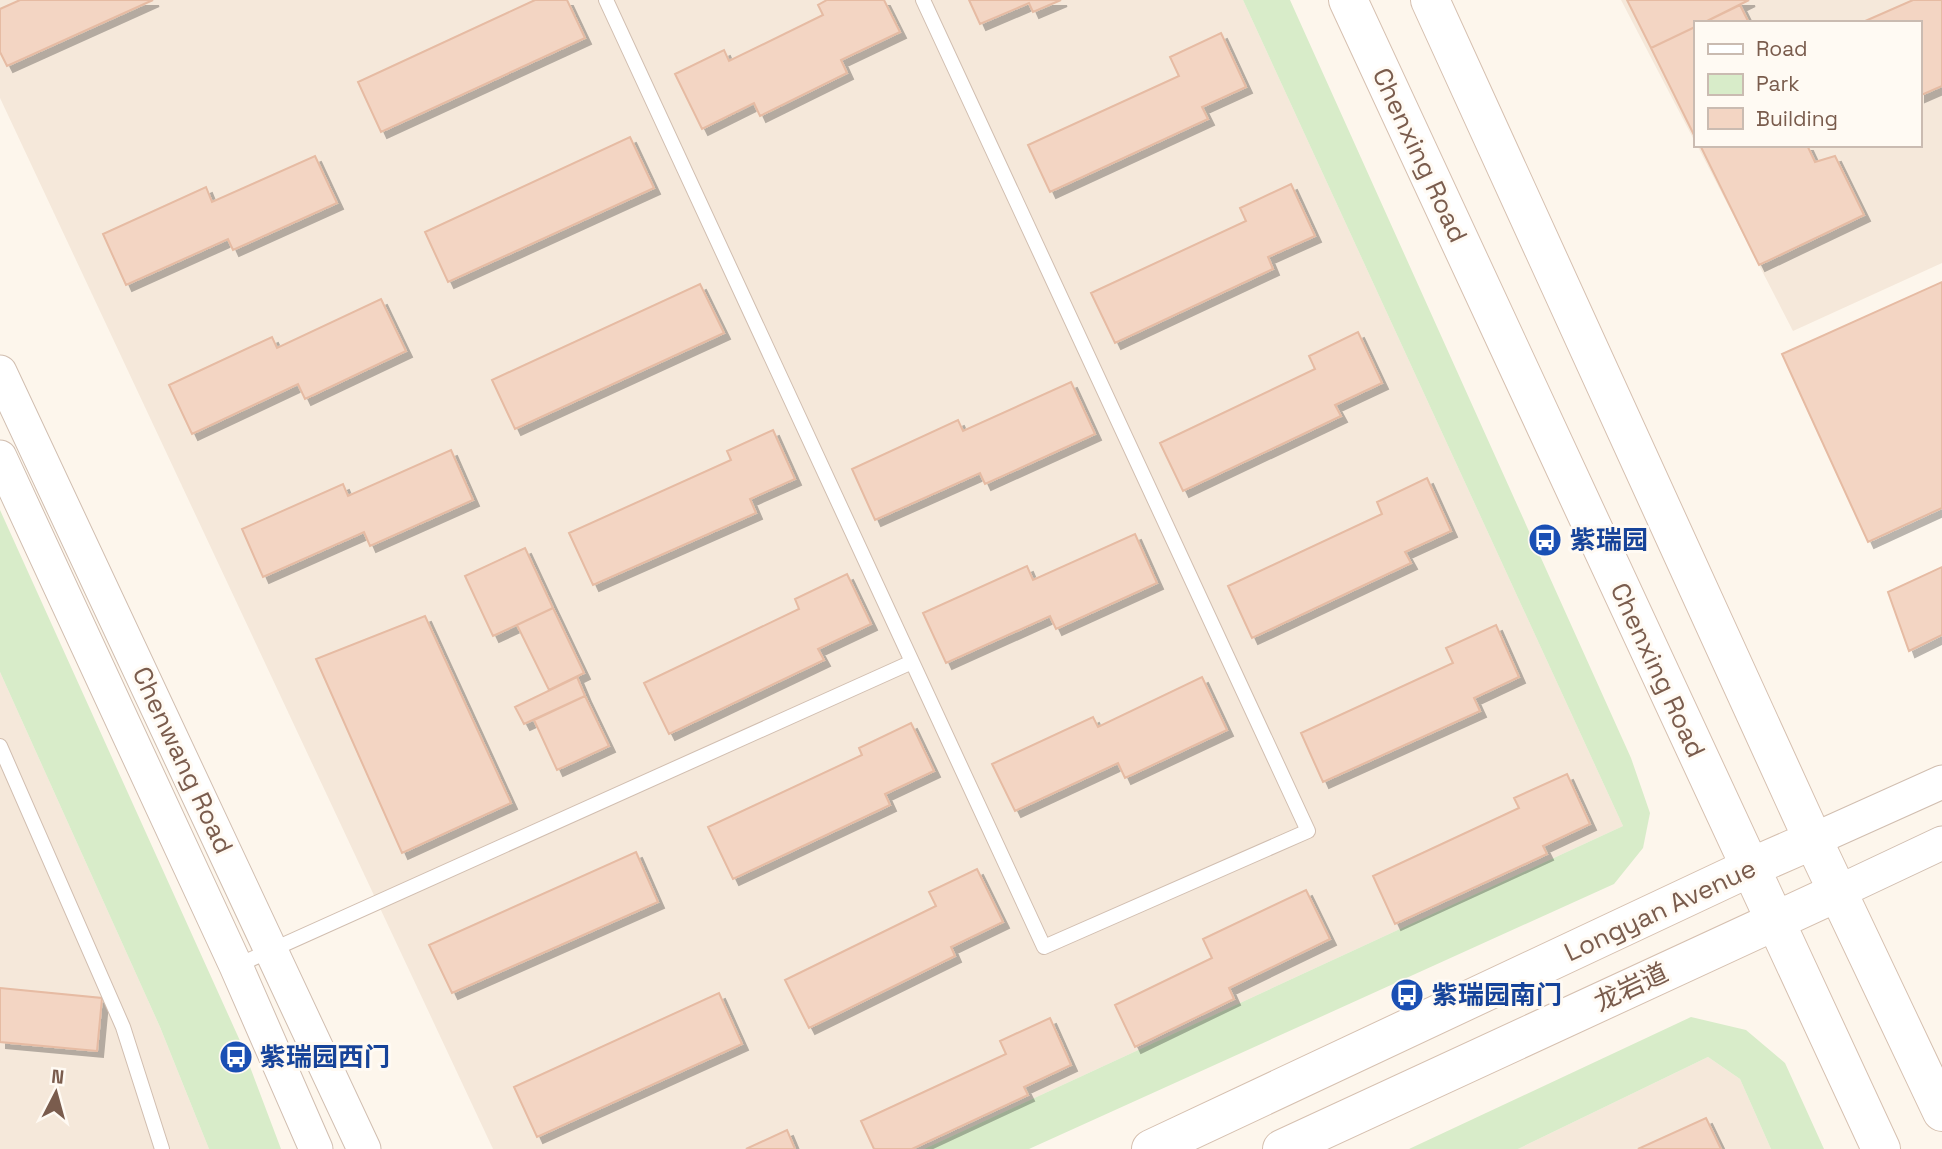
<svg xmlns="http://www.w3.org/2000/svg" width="1942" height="1149" font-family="'Space Grotesk','Noto Sans SC',sans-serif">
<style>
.residential{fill:#f5e8da}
.green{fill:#d8ecc9}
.building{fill:#f3d5c3;stroke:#e6bba3;stroke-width:2;filter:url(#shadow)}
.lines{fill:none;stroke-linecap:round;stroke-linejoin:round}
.service-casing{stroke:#d1beb0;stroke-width:16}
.tertiary-casing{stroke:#d1beb0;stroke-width:35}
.secondary-casing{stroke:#d6c0b0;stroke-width:40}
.service{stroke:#fff;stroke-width:14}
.tertiary{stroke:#fff;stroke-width:33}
.secondary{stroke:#fff;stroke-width:38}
.labels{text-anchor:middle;stroke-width:6;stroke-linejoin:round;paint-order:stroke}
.street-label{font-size:26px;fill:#7a5c4d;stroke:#fffaf3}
.transit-label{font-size:26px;font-weight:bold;fill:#164399;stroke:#fffaf3;text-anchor:start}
</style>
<defs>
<filter id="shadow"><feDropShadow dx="6" dy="6" stdDeviation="0" flood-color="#0004"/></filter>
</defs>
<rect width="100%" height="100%" fill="#fdf6ec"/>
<path class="residential" d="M0 0H1243L1623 826 924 1149H493L0 98Z
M1621 0H1942V263L1793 331 1697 145H1919V23H1695V142Z
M0 672 160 1027 209 1149H0Z
M1708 1057 1740 1079 1771 1149H1518Z"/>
<path class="green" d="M1243 0H1290L1631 758 1650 813 1643 848 1614 884 1029 1149H924L1623 826Z
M0 510 241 1043 281 1149H209L160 1027 0 672Z
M1691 1017 1746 1030 1785 1063 1824 1149H1771L1740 1079 1708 1057 1518 1149H1409Z"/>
<path class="building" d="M20 0H153L7 66 0 52V9Z
M535 0H567L585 38 381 132 358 82Z
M827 0H884L900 32 841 60 847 73 760 116 754 103 702 129 675 74 724 50 729 61 823 15 818 5Z
M969 0H1061L1033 12 1029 3 980 24Z
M1627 0H1749L1703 23H1695V27L1651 48Z
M1913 0H1942V86L1919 96V23L1863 22Z
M1740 5 1749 23H1703Z
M1695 27V137L1651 48Z
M1221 33 1246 87 1202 107 1208 119 1050 192 1028 145 1179 76 1170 57Z
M630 137 654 188 448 282 425 232Z
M1700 145H1807L1815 162 1835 156 1864 215 1759 265Z
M315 156 337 203 233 250 228 239 126 285 103 234 206 187 212 202Z
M1291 184 1315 236 1268 257 1273 269 1115 343 1091 293 1246 221 1240 208Z
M1942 282V508L1868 542 1782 354Z
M700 284 724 333 515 429 492 380Z
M381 299 406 351 305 399 298 384 192 434 169 385 272 337 277 348Z
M1358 332 1382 383 1335 405 1341 416 1183 491 1160 443 1315 369 1309 356Z
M1071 382 1095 434 985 484 980 473 875 520 852 469 958 420 963 431Z
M773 430 795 479 750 499 756 513 593 585 569 533 731 460 727 451Z
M451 450 473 500 370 546 364 532 263 577 242 529 343 484 348 496Z
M1427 478 1451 531 1405 552 1411 563 1252 638 1228 586 1382 514 1377 502Z
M1135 534 1157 583 1056 629 1050 616 946 663 923 613 1027 566 1033 580Z
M525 548 553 608 493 636 465 576Z
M1942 567V635L1909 651 1888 592Z
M847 574 871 624 818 649 824 660 669 734 644 683 799 609 795 599Z
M553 608 584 673 549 690 517 625Z
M425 616 511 803 402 853 316 659Z
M1496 625 1519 677 1474 698 1480 711 1323 782 1301 733 1453 663 1446 648Z
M577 677 585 696 524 724 515 707Z
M1202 677 1227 730 1125 778 1118 763 1015 811 992 764 1093 717 1098 727Z
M585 696 609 746 557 770 534 720Z
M911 723 934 771 885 794 890 805 733 879 708 827 862 755 859 748Z
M1567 774 1590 824 1543 846 1547 854 1395 924 1373 876 1519 808 1514 798Z
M636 852 658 902 452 993 429 945Z
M977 869 1003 922 951 947 955 956 809 1028 785 980 936 906 929 892Z
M1306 890 1330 939 1229 988 1234 999 1135 1047 1115 1005 1212 958 1203 939Z
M0 988 102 998 97 1051 0 1042Z
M719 993 742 1044 537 1137 514 1087Z
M1050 1018 1071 1065 1024 1087 1028 1095 912 1149H874L861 1121 1006 1054 1000 1041Z
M1706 1118 1721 1149H1638Z
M787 1130 795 1149H746Z"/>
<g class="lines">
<defs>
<path id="service" d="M606 0 1044 947 1308 831 923 0
M0 746 123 1027 162 1149
M236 966 912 662"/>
<path id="tertiary" d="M0 372 364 1149
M0 457 236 966 316 1149
M1813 840 1942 782
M1838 892 1942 843"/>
<path id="secondary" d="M1348 0 1881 1149
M1430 0 1813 840 1942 1112
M1151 1149 1749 868 1813 840
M1282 1149 1838 892"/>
</defs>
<use href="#service" class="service-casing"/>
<use href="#tertiary" class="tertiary-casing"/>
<use href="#secondary" class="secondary-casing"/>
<use href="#service" class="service"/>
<use href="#tertiary" class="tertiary"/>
<use href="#secondary" class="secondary"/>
</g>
<defs>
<symbol id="bus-disc" viewBox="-11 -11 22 22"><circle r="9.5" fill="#1a4fb4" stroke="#fffaf3"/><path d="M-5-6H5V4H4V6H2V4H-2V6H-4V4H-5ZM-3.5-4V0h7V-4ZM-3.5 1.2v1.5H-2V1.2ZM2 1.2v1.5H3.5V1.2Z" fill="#fff"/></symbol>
</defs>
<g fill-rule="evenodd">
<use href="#bus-disc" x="1526" y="521" width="38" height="38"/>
<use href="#bus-disc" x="1388" y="976" width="38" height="38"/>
<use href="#bus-disc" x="217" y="1038" width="38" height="38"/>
</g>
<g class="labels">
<g class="street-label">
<text transform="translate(1420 155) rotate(65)" y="9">Chenxing Road</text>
<text transform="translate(1658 670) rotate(65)" y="9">Chenxing Road</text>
<text transform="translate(183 760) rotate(65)" y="9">Chenwang Road</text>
<text transform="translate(1660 910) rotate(-25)" y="9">Longyan Avenue</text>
<text transform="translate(1631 987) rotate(-25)" y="9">龙岩道</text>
</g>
<g class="transit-label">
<text x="1570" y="549">紫瑞园</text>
<text x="1432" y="1004">紫瑞园南门</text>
<text x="260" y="1066">紫瑞园西门</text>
</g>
</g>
<rect x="1694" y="21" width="228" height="126" fill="#fffaf3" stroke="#cabbb1" stroke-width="2"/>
<rect x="1708" y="44" width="35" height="10" fill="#ffffff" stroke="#cabbb1" stroke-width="2"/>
<text x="1756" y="56" font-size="21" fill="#7a5c4d">Road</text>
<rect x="1708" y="74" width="35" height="21" fill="#d8ecc9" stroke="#cabbb1" stroke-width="2"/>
<text x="1756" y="91" font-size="21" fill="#7a5c4d">Park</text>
<rect x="1708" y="108" width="35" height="21" fill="#f3d5c3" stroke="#cabbb1" stroke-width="2"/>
<text x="1756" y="126" font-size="21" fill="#7a5c4d">Building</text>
<g transform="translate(56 1093) rotate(6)" stroke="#fffaf3" stroke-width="5" paint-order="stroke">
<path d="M0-5L12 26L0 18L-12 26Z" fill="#7a5c4d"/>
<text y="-10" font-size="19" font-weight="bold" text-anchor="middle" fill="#7a5c4d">N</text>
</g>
</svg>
